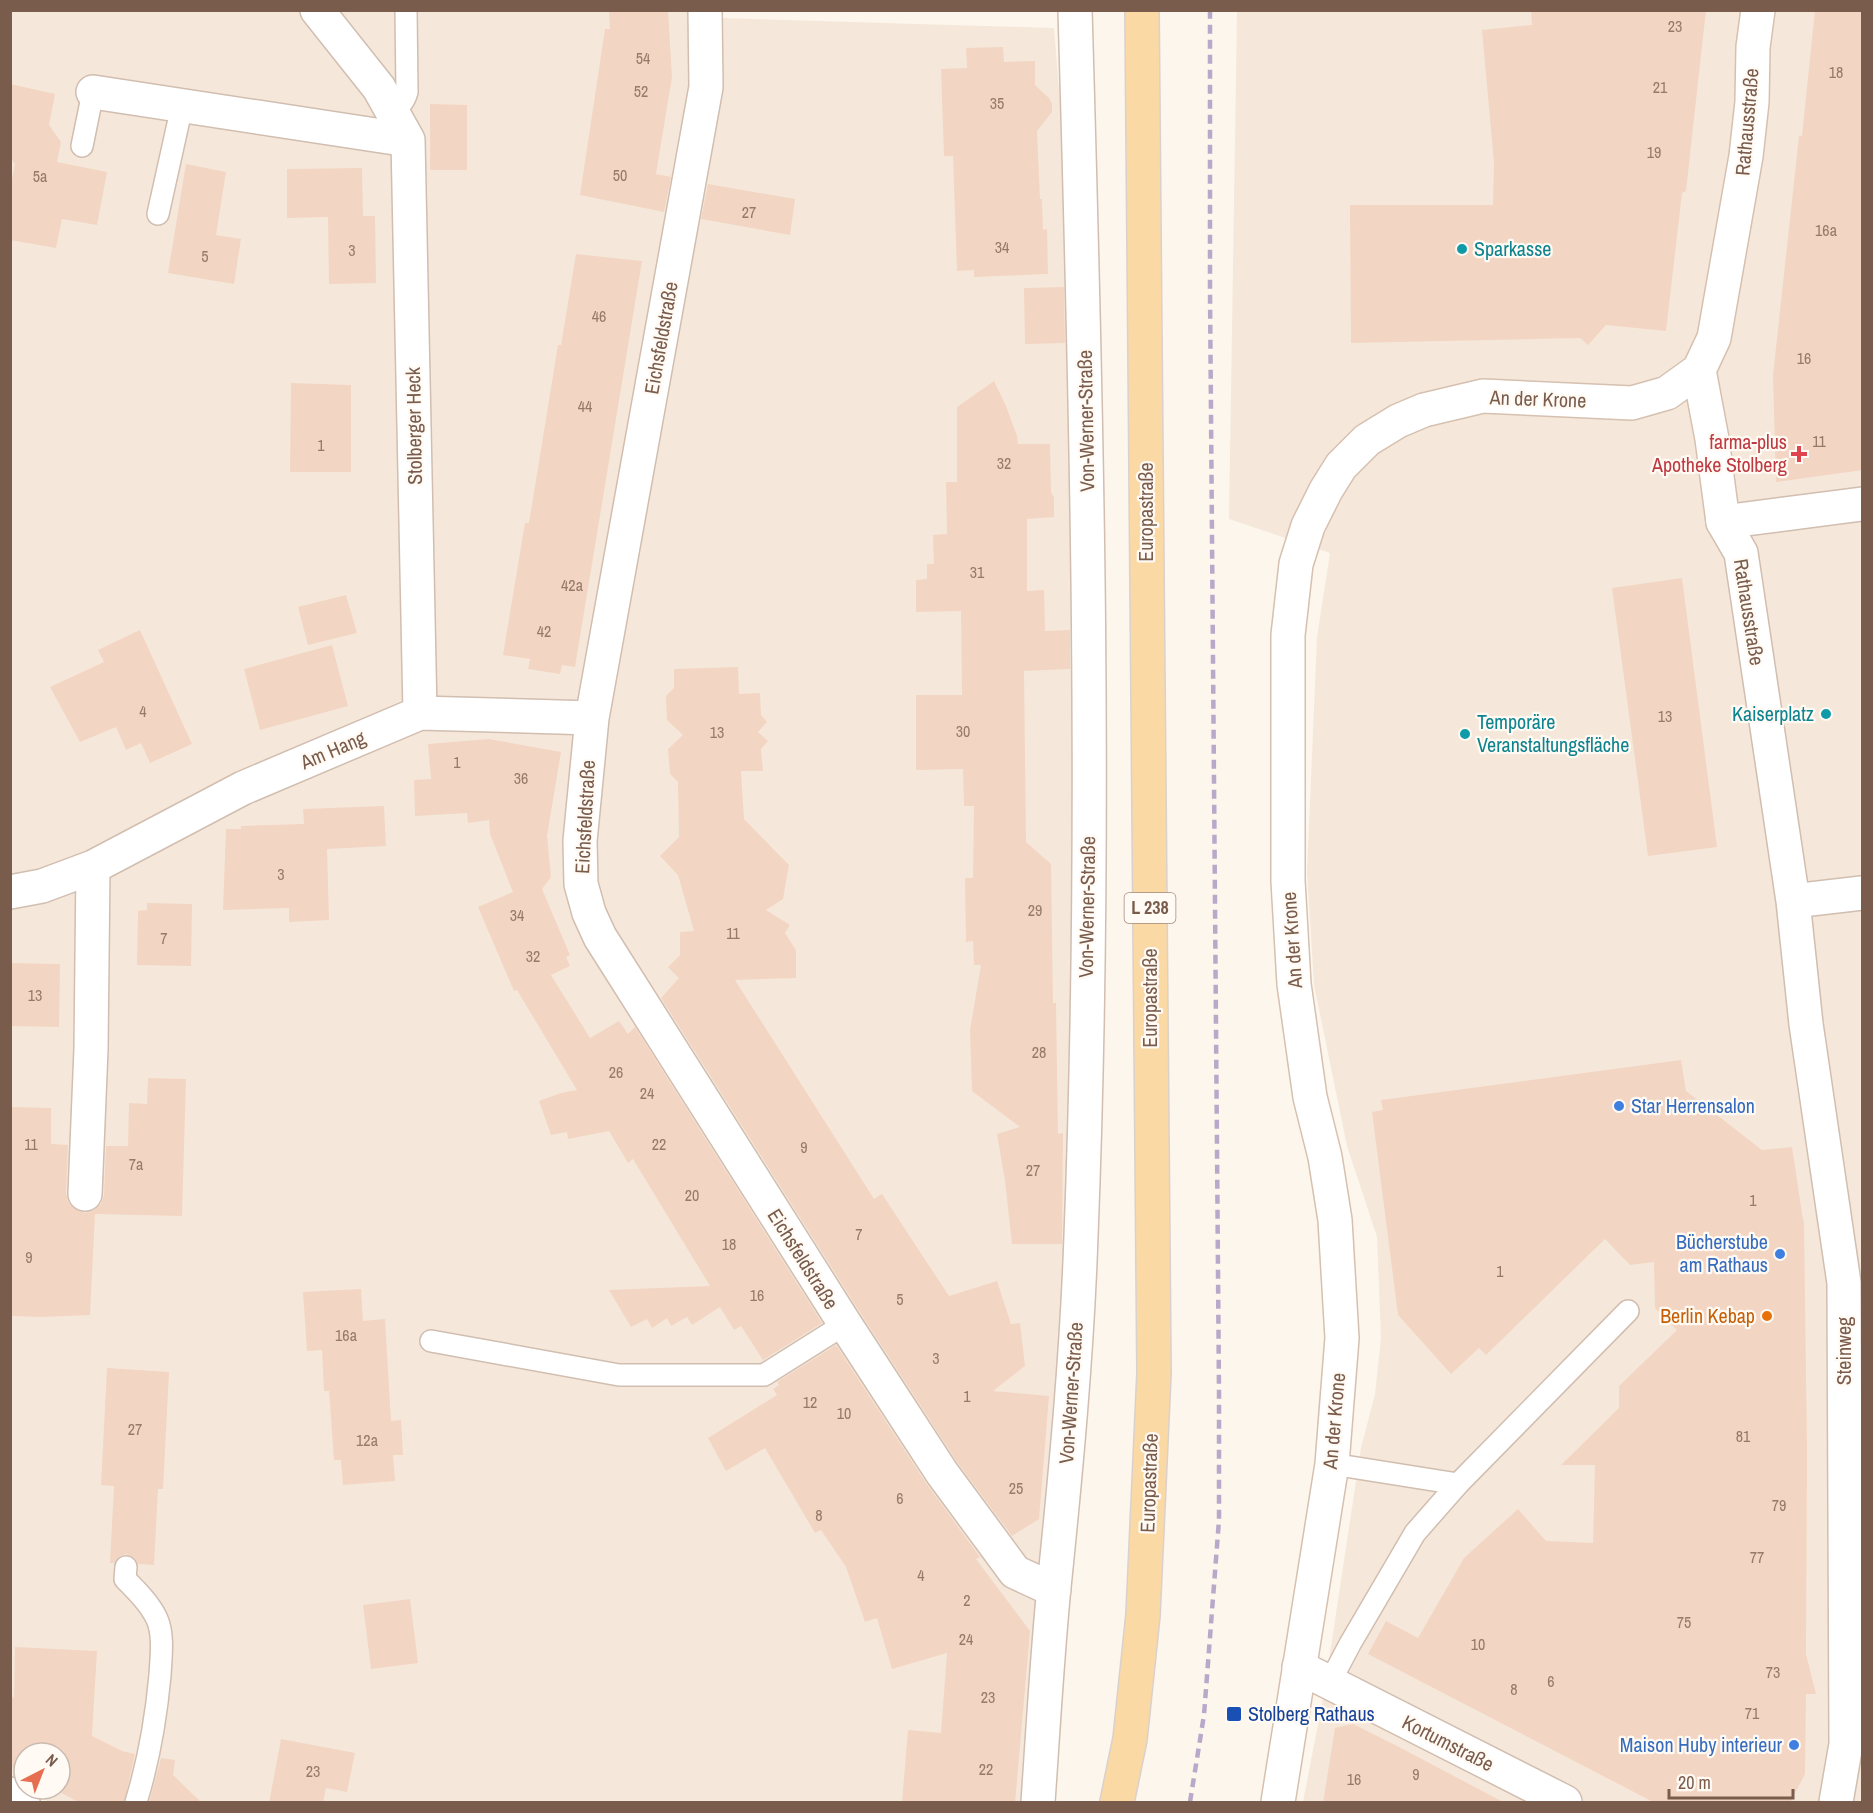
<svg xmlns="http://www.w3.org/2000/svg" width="1873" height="1813" font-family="'Archivo Narrow',sans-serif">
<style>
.residential{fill:#f5e8da}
.building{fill:#f3d5c3}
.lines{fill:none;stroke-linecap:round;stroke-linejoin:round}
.lane-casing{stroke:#d1beb0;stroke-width:24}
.street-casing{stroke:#d1beb0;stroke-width:36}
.secondary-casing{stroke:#d6c0b0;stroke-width:36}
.primary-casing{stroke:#dad1cd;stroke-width:36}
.lane{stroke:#fff;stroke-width:21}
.street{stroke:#fff;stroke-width:33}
.secondary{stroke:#fff;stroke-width:33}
.primary{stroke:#fbd9a5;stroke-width:33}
.rail{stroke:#b9a8c9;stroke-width:4.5;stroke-dasharray:9 6;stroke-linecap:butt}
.culture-dot{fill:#0f9aa8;stroke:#fffaf3;stroke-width:2}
.health-dot{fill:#e0444e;stroke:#fffaf3;stroke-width:2}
.shop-dot{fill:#3f7fe0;stroke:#fffaf3;stroke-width:2}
.food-dot{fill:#e8710a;stroke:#fffaf3;stroke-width:2}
.transit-dot{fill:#1a4fb4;stroke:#fffaf3;stroke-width:2}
.labels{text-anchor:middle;stroke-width:4.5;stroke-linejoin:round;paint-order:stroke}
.number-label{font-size:16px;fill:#987a6a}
.shield{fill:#fffaf3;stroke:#a28b7f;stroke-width:1.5}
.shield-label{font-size:18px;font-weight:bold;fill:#7a5c4d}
.street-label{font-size:20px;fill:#7a5c4d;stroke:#fffaf3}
.culture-label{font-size:20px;fill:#0d838f;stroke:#fffaf3;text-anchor:start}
.health-label{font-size:20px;fill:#be3a42;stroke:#fffaf3;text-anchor:end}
.shop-label{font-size:20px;fill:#366cbe;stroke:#fffaf3;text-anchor:end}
.food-label{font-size:20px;fill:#c56008;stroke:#fffaf3;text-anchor:end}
.transit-label{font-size:20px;fill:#164399;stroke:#fffaf3;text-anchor:start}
</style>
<rect width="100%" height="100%" fill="#fdf6ec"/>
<path class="residential" d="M688 10V17L1054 28 1078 322 1073 1236 1030 1802H49L28 1789H60V1753H24V1786L11 1777 10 11Z
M1237 11H1862V1802H1303L1324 1693 1361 1448 1375 1394 1381 1338 1377 1237 1347 1146 1314 985 1307 872 1317 637 1330 553 1229 519Z"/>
<path class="building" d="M609 10H668L672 77 656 174 671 177 664 212 580 195 605 29H610Z
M1531 10H1706L1686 191 1682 193 1666 331 1606 325 1588 345 1580 338 1351 343 1350 205H1493L1494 163 1482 30 1532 25Z
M1815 10H1863V470L1776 482 1773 375 1799 136H1802Z
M1003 47 1004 62 1035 61V85L1049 98 1052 104V112L1037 131 1040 199H1042L1043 230 1047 229 1048 274 974 277V270L957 271 953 156H944L941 69 967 68 966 48Z
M10 84 55 94 49 125 61 142 57 162 107 172 97 225 62 219 56 248 10 240V189L15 164 10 157Z
M430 104 467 105V170H430Z
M186 164 226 172 216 235 241 239 234 284 168 273Z
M362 168 363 216H375L376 283 329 284 328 217 287 218V169Z
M708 184 795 199 790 235 701 219Z
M576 254 642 261 575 667 562 665 560 674 528 669 530 659 503 655 525 523H529L558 345H561Z
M1064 287 1065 343 1025 344 1024 288Z
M994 381 1006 406 1017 436 1018 444H1050L1051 492 1054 497V517L1027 519V591L1044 590 1045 631 1070 630V669L1024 671 1026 842 1051 864 1053 1003H1056L1058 1134 1063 1133 1062 1244H1012L1005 1181 997 1134 1020 1127 972 1091 970 1030 981 965H974L973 941 966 942 965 878H973L974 806H964L963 769 916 770V695H962L961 611 916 612V580L927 579V564H934L933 535 947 534 946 482H957V407Z
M291 383 351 385V472H290Z
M1682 578 1717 847 1648 856 1612 588Z
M346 595 357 633 308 645 298 607Z
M140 630 192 744 150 763 141 743 126 750 116 727 80 742 50 687 104 662 98 650Z
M332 645 348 706 260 730 244 669Z
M738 667 739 694 760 693 761 715 767 722 758 732 768 741 761 749 763 771H741L744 819 789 865 783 899 766 910 790 925 785 933 796 950V978L735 980 874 1199 882 1194 949 1296 997 1281 1011 1324 1020 1323 1025 1366 993 1391 1049 1396 1039 1519 1012 1536 957 1462 861 1314 661 998 679 978 668 967 680 955V932L694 931 678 875 660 856 679 837 678 782 670 774 668 749 683 735 667 720 666 696 674 688V669Z
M489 739 561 752 547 836 551 877 542 889 570 955 566 957 570 966 551 975 590 1038 619 1021 628 1034 635 1027 822 1323 763 1360 741 1326 734 1330 720 1307 692 1325 687 1317 671 1326 667 1318 652 1328 647 1319 631 1327 609 1290 710 1286 633 1159 628 1163 609 1131 568 1139 567 1132 551 1135 539 1101 561 1093 577 1090 517 990 514 991 478 907 513 892 490 834 489 820 468 823 467 813 415 816 414 780 431 779 428 744Z
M384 806 386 846 327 849 329 920 289 922V908L223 910 226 829H241V826L304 824 303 809Z
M147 903 192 904 191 966 137 965 138 911 147 910Z
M10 963 60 964 59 1027 10 1026Z
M1681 1060 1686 1091 1762 1150 1792 1147 1803 1220 1804 1221 1807 1450 1806 1654 1816 1694H1806L1805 1774 1790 1803H1655L1368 1654 1386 1621 1418 1638 1464 1558 1518 1509 1546 1541 1593 1543 1595 1465H1561L1619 1408V1386L1677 1330 1655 1308 1654 1262 1630 1265 1605 1239 1486 1355 1479 1348 1451 1374 1398 1315 1372 1112 1383 1110 1381 1100Z
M148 1078 186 1079 182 1216 95 1214 90 1315 42 1317 10 1316V1107L51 1108V1144L68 1145 66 1193 68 1202 75 1209 85 1213 94 1210 101 1204 104 1195 106 1146H128L129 1103 147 1104Z
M361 1289 363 1321 385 1319 391 1421 401 1420 403 1455H393L395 1481 343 1485 341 1460H334L329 1391H324L322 1350 307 1351 303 1292Z
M836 1345 926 1483 980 1557 976 1559 1030 1631 1015 1803H902L908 1730 941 1733 947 1653 892 1669 877 1618 865 1622 846 1567 821 1530 815 1533 765 1448 726 1471 708 1438 777 1395 773 1389 779 1385 777 1382Z
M107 1368 169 1372 163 1489H158L154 1565 138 1564 134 1557 126 1554 120 1556 114 1563H110L114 1486 101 1485Z
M410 1599 418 1663 371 1669 363 1605Z
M15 1647 97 1651 92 1736 122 1751 135 1754 124 1803H80L54 1789H60V1753H24V1773L10 1766V1696L14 1698Z
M1353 1724 1399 1747 1505 1803H1323L1335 1728Z
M281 1739 355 1753 347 1792 326 1788 323 1803H269Z
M161 1758 175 1760 173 1775 202 1803H149Z"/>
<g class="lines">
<defs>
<path id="lane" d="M391 110C401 105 404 102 407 92L406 10
M82 146 93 92
M158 214 182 106
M431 1341 619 1375H764L845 1324
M1332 1464 1458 1484
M126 1567 125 1579C137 1591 150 1604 157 1619 164 1635 161 1657 160 1675 156 1719 149 1760 136 1802
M1330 1682 1350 1644 1415 1533 1458 1484 1628 1311"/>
<path id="street" d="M317 10 379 88 408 140 420 713
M705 10 706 87 592 718 580 841 581 884 589 913 600 937 845 1324 942 1473 1015 1572 1054 1590
M93 92 408 140
M10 892 42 886 93 867 243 788 420 713 592 718
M1793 901 1862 893
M85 1194 91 1049 93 867
M1299 1667 1565 1802
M10 1794 23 1802
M1038 1802C1043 1731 1047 1658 1054 1587 1066 1470 1077 1353 1081 1236 1097 828 1087 419 1075 10
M1836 1802 1846 1744 1844 1283 1806 1024 1793 901 1741 553 1723 522 1862 504"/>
<path id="secondary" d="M1723 522 1712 439 1699 370 1714 338 1746 156 1752 102 1753 47 1758 10
M1278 1802 1332 1464 1342 1338 1335 1220 1325 1157 1310 1097 1294 984 1288 881V635L1296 564 1308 526 1326 490 1341 466 1367 440 1398 421 1424 410 1483 396 1632 403 1667 393 1699 370"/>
<path id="primary" d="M1117 1802 1130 1739 1143 1615 1154 1373 1142 10"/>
</defs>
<use href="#lane" class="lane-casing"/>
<use href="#street" class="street-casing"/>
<use href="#secondary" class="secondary-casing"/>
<use href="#primary" class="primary-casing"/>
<use href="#lane" class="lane"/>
<use href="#street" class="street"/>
<use href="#secondary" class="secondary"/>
<use href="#primary" class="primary"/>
<path class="rail" d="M1190 1802 1204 1715 1219 1520V1393L1210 291V10"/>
</g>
<g class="culture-dot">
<circle cx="1462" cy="249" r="6"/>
<circle cx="1826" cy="714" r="6"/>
<circle cx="1465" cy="734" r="6"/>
</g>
<path class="health-dot" d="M1796 445h6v6h6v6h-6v6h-6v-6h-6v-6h6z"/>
<g class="shop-dot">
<circle cx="1619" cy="1106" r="6"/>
<circle cx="1780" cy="1254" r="6"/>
<circle cx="1794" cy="1745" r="6"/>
</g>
<circle class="food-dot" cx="1767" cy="1316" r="6"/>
<rect class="transit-dot" x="1226" y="1706" width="16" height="16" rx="3"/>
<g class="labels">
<g class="number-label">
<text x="1675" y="32">23</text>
<text x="643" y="64">54</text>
<text x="1836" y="78">18</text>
<text x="1660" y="93">21</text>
<text x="641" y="97">52</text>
<text x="997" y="109">35</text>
<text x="1654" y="158">19</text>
<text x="620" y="181">50</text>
<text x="40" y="182">5a</text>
<text x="749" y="218">27</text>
<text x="1826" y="236">16a</text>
<text x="1002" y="253">34</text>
<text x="352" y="256">3</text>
<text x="205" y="262">5</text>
<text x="599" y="322">46</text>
<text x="1804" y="364">16</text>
<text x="585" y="412">44</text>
<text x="1819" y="447">11</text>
<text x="321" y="451">1</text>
<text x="1004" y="469">32</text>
<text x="977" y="578">31</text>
<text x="572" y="591">42a</text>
<text x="544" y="637">42</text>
<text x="143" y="717">4</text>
<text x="1665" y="722">13</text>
<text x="963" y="737">30</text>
<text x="717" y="738">13</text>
<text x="457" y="768">1</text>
<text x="521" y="784">36</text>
<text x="281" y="880">3</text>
<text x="1035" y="916">29</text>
<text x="517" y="921">34</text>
<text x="733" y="939">11</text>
<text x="164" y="944">7</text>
<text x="533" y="962">32</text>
<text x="35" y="1001">13</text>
<text x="1039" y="1058">28</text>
<text x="616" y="1078">26</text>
<text x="647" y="1099">24</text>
<text x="31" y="1150">11</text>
<text x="659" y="1150">22</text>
<text x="804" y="1153">9</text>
<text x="136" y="1170">7a</text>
<text x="1033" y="1176">27</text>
<text x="692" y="1201">20</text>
<text x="1753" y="1206">1</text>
<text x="859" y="1240">7</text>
<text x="729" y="1250">18</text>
<text x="29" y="1263">9</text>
<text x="1500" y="1277">1</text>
<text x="757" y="1301">16</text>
<text x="900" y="1305">5</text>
<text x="346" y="1341">16a</text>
<text x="936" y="1364">3</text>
<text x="967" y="1402">1</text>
<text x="810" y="1408">12</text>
<text x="844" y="1419">10</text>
<text x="135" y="1435">27</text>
<text x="1743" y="1442">81</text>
<text x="367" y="1446">12a</text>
<text x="1016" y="1494">25</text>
<text x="900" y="1504">6</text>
<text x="1779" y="1511">79</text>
<text x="819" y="1521">8</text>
<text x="1757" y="1563">77</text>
<text x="921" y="1581">4</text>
<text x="967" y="1606">2</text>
<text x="1684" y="1628">75</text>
<text x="966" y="1645">24</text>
<text x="1478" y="1650">10</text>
<text x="1773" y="1678">73</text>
<text x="1551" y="1687">6</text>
<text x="1514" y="1695">8</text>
<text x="988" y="1703">23</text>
<text x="1752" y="1719">71</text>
<text x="986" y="1775">22</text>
<text x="313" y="1777">23</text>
<text x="1416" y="1780">9</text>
<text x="1354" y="1785">16</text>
</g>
<rect class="shield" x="1124.5" y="893" width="51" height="30" rx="4.5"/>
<g class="shield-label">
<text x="1150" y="914">L 238</text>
</g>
<g class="street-label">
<text transform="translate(1747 122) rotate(-85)" y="7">Rathausstraße</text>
<text transform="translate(661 338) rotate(-80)" y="7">Eichsfeldstraße</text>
<text transform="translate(1538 399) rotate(2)" y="7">An der Krone</text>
<text transform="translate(1086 421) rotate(-91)" y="7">Von-Werner-Straße</text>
<text transform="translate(414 426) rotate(-91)" y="7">Stolberger Heck</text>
<text transform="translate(1146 512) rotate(-90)" y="7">Europastraße</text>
<text transform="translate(1749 612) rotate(81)" y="7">Rathausstraße</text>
<text transform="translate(333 750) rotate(-23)" y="7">Am Hang</text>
<text transform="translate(585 817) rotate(-87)" y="7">Eichsfeldstraße</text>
<text transform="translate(1087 907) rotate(-89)" y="7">Von-Werner-Straße</text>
<text transform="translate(1292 940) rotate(-94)" y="7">An der Krone</text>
<text transform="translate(1150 998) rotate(-90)" y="7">Europastraße</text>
<text transform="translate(803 1259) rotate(58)" y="7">Eichsfeldstraße</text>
<text transform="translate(1844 1351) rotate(-90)" y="7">Steinweg</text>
<text transform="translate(1071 1393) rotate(-86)" y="7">Von-Werner-Straße</text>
<text transform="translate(1334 1421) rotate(-85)" y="7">An der Krone</text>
<text transform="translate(1149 1483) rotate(-88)" y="7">Europastraße</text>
<text transform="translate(1448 1743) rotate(27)" y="7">Kortumstraße</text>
</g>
<g class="culture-label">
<text x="1474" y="256">Sparkasse</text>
<text x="1814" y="721" text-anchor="end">Kaiserplatz</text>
<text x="1477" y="729">Temporäre<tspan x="1477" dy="23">Veranstaltungsfläche</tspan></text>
</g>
<g class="health-label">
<text x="1787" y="449">farma-plus<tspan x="1787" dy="23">Apotheke Stolberg</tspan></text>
</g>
<g class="shop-label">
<text x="1631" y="1113" text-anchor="start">Star Herrensalon</text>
<text x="1768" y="1249">Bücherstube<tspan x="1768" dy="23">am Rathaus</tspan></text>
<text x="1782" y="1752">Maison Huby interieur</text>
</g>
<g class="food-label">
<text x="1755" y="1323">Berlin Kebap</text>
</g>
<g class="transit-label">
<text x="1248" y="1721">Stolberg Rathaus</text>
</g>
</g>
<rect width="1873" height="1813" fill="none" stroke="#7a5c4d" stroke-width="24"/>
<g transform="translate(42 1771) rotate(42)"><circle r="28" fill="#fffaf3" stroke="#cabbb1" stroke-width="1.5"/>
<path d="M0-4.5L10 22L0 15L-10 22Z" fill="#e76f51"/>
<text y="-9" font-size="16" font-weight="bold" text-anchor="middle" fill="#7a5c4d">N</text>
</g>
<path d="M1669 1789v9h124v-9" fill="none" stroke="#7a5c4d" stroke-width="3"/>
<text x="1678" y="1789" font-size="18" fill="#7a5c4d" stroke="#fffaf3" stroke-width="4.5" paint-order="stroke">20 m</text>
</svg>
